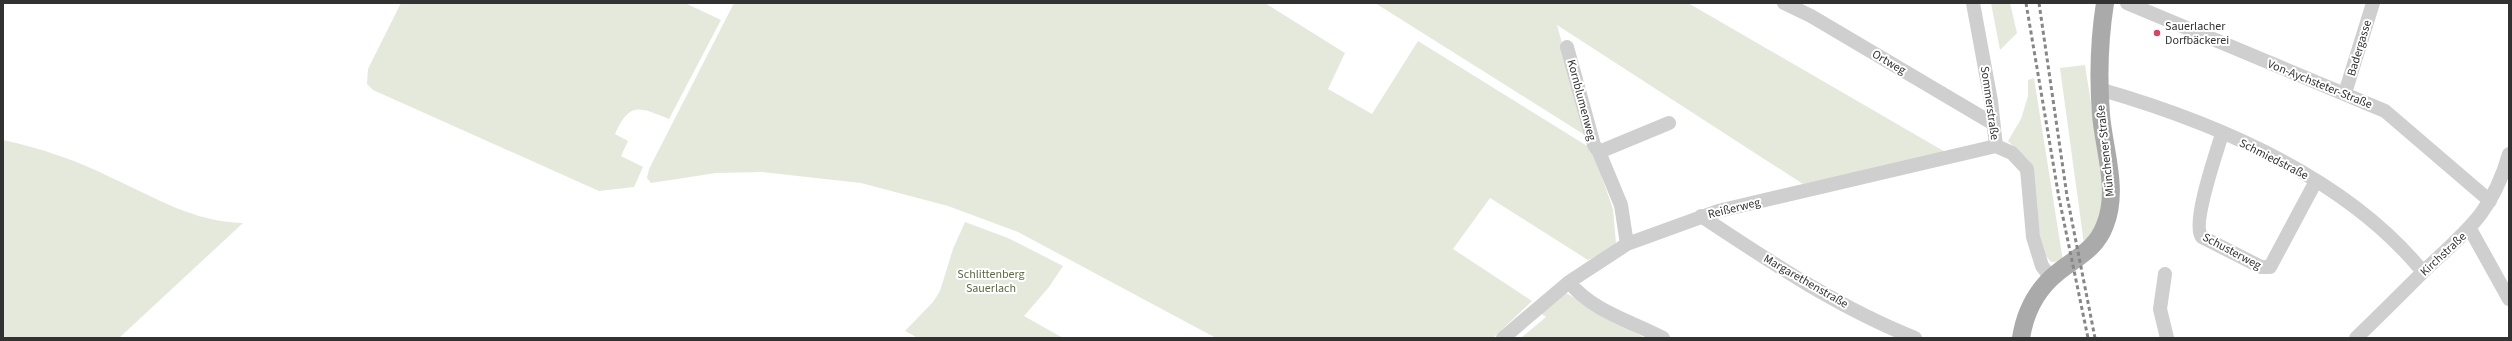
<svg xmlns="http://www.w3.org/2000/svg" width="2512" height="341" font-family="'Source Sans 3',sans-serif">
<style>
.green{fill:#e4e9dc}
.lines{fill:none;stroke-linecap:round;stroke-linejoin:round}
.minor{stroke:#cfcfcf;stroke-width:14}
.major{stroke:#aaa;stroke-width:18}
.rail{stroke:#878787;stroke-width:3;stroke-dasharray:4 3;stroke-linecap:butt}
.poi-dot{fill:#d84562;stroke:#fff;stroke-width:1.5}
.labels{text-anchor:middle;stroke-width:4;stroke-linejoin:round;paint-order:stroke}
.poi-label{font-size:12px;fill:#323232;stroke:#fff;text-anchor:start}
.street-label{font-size:12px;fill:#323232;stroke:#fff}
.park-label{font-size:12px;fill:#5b6c42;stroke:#fff}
</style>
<rect width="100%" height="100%" fill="#fff"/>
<path class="green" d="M401 3H685L721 20 669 119C639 107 630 101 615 134L628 141 621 156 643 167 634 187 599 191 373 90 367 84 368 69Z
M734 3H1265L1345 53 1328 89 1372 114 1418 41 1592 149 1613 209 1616 243 1603 254 1588 260 1490 198 1453 249 1532 301 1493 338H1216L1018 232 948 206 861 183 762 172 716 173 651 183 647 178 649 169Z
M1375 3H1688L1947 153 1803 184 1557 25 1588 137Z
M1991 3H2010L2017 33 2000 50Z
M2085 65 2104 185 2099 224 2084 244 2060 68Z
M2034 78 2063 261 2051 262 2042 251 2029 161 2008 141 2021 119 2028 96V80Z
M3 140C41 148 78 161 112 178 156 198 194 222 243 223L119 338H3Z
M965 222 1008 238 1063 266 1049 287 1024 316 1063 338H918L905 331 933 302 940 291 953 249Z
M1566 293 1645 338H1521L1546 317 1539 312Z"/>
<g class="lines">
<path class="minor" d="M1784 3 1811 16 1992 123
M1973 3 1991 101 1996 146
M2127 3 2385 111 2490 201
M1567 47 1594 145 1599 152 1621 205 1627 244
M2099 89C2214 122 2346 177 2423 272
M2345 93 2373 3
M2222 134C2217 151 2191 225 2202 237L2261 267H2270L2316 181
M1996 146 2012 153 2027 169 2033 237 2042 266 2051 278
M1599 152 1669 123
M1701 216C1769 261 1839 308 1915 338
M2470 229 2509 299
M2165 274 2160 309 2167 338
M1569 282C1592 311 1631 321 1663 338
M1503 338 1569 282 1627 244 1718 211 1996 146
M2356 338C2379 316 2401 294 2423 272 2466 231 2492 214 2509 154"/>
<path class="major" d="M2021 338C2025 313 2036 290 2057 273 2075 258 2096 250 2105 225 2119 190 2104 150 2101 115 2098 76 2099 41 2105 3"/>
<path class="rail" d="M2026 3 2059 198 2088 338
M2039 3 2067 196 2095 338"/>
</g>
<circle class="poi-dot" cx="2157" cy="33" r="4"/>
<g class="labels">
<g class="poi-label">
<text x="2165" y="30">Sauerlacher<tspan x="2165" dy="14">Dorfbäckerei</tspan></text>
</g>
<g class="street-label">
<text transform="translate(2359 48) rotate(-73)" y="4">Badergasse</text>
<text transform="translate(1889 62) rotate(30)" y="4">Ortweg</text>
<text transform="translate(2320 84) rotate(22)" y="4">Von-Aychsteter-Straße</text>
<text transform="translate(1582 100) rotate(75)" y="4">Kornblumenweg</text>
<text transform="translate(1990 103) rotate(82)" y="4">Sommerstraße</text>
<text transform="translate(2105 151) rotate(-96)" y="4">Münchener Straße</text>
<text transform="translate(2274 159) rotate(27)" y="4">Schmiedstraße</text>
<text transform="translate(1734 208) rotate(-14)" y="4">Reißerweg</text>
<text transform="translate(2232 251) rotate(28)" y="4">Schusterweg</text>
<text transform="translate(2443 254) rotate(-43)" y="4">Kirchstraße</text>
<text transform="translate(1806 281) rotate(30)" y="4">Margarethenstraße</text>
</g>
<g class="park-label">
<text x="991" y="278">Schlittenberg<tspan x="991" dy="14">Sauerlach</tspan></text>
</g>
</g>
<rect width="2512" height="341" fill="none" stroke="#323232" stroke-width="8"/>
</svg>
